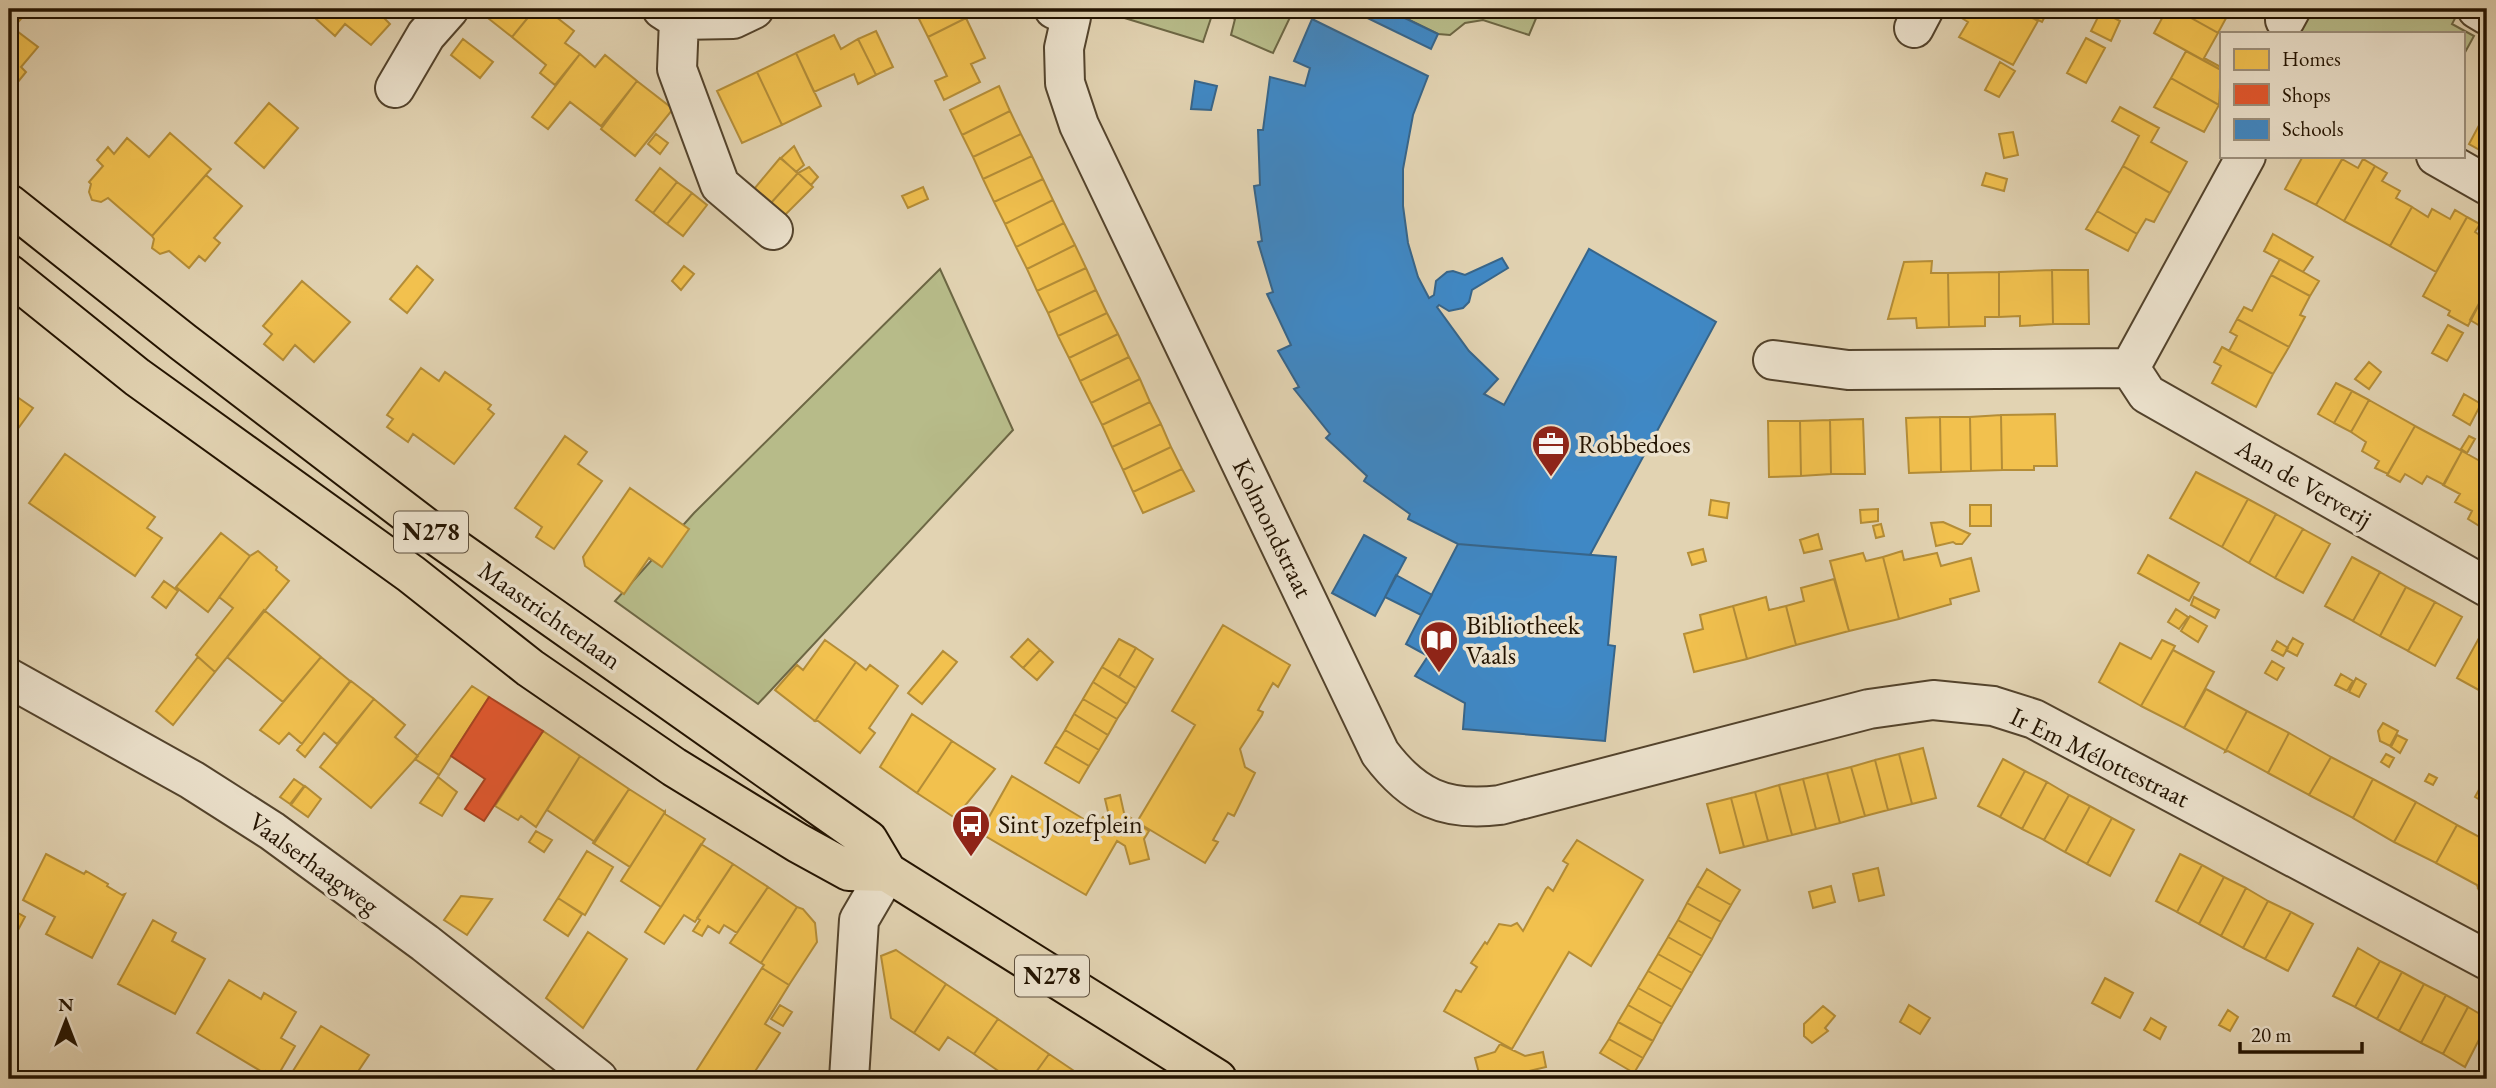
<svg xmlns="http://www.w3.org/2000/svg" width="2496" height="1088" font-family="'EB Garamond',serif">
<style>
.green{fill:#b7bb89;stroke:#6d6744;stroke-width:2}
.homes{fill:#f2c14e;stroke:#b48d37;stroke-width:2}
.shops{fill:#e4572e;stroke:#aa4320;stroke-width:2}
.schools{fill:#3f88c5;stroke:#37658a;stroke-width:2}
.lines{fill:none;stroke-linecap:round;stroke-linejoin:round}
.minor-casing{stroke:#53432c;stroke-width:42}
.primary-casing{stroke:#231300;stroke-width:42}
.minor{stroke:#ece2cd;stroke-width:38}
.primary{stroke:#e2d3b2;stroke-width:38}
.labels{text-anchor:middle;stroke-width:7;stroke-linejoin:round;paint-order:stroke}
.shield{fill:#ece2cd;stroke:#5f513e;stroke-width:2}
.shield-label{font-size:24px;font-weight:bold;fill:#231300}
.poi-label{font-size:26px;fill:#231300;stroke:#ece2cd;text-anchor:start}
.street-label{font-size:26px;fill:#231300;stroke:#ece2cd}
</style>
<rect width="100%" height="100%" fill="#e2d3b2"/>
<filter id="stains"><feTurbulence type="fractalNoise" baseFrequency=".00286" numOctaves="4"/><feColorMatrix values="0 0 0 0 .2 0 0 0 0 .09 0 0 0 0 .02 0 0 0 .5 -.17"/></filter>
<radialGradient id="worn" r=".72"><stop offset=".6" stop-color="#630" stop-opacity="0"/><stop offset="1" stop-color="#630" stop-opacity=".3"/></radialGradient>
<path class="green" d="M1106 9H1214L1203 42 1105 12Z
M1229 9H1294L1273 53 1231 35 1235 19 1227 15Z
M1387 9H1540L1529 35 1483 20 1465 23 1450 35 1438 34Z
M2306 9H2460L2452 24 2474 36 2463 56V33H2294Z
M940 269 1013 430 758 704 615 601 694 513Z"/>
<path class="homes" d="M9 9H20L26 13 13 28 38 47 21 67 26 72 9 93Z
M305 9H392L384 18 390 24 371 45 345 24 335 36Z
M481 9H535L512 37 479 11Z
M535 9H546L574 31 565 43 580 54 555 85 540 73 546 65 512 37Z
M914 9H961L966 18 928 37Z
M1964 9H2016L2038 21 2013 65 1959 37 1968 22 1960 17Z
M2016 9H2049L2042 22Z
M2167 9H2175L2218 33 2204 58 2221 67V70L2154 33Z
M2175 9H2231L2218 33Z
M2101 11 2120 21 2111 41 2091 31Z
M966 18 985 58 971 64 980 82 944 100 935 81 947 76 928 37Z
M876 31 893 67 876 75 858 39Z
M834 35 841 49 858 39 876 75 858 84 854 74 814 92 796 53Z
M2086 38 2105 48 2086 83 2067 73Z
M463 39 493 62 480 78 451 55Z
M2186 51 2221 70 2219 105 2171 78Z
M796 53 821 106 782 125 757 72Z
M580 54 595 67 605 55 637 81 601 126 570 102 548 129 532 117Z
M2000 62 2015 71 1999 97 1985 90Z
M757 72 782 125 742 143 717 91Z
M2171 78 2219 105 2204 132 2154 107Z
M637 81 673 109 635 156 601 129Z
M999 86 1010 111 962 135 950 110Z
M269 103 298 128 264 168 235 143Z
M2120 107 2159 128 2151 142 2187 162 2170 193 2123 166 2139 136 2112 121Z
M1010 111 1021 134 973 157 962 135Z
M2485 114 2487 115V154L2469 144Z
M2013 132 2018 155 2004 158 1999 134Z
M170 133 211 169 152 236 108 198 101 202 92 200 89 192 91 184 89 182 103 166 97 160 108 147 114 154 127 138 149 157Z
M656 134 668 143 660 154 648 144Z
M1021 134 1032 156 983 179 973 157Z
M794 146 804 165 796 172 781 158Z
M1032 156 1043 179 994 202 983 179Z
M2303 156H2344L2316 205 2285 189Z
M780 158 798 173 771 203 754 189Z
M2342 159 2358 168 2363 159 2375 166 2344 221 2316 205Z
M2123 166 2170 193 2154 222 2146 219 2137 234 2097 211Z
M2375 166 2387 173 2382 181 2400 191 2396 198 2412 207 2390 246 2344 221Z
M809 167 818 177 811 185 798 173Z
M660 168 677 182 653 213 636 200Z
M798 173 813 187 785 215 771 203Z
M1986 173 2007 179 2004 191 1982 185Z
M206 175 242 206 214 238 220 243 205 261 199 256 189 268 169 251 160 254 152 248 154 239 152 236Z
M1043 179 1053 200 1005 224 994 202Z
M677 182 692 193 667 224 653 213Z
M923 187 928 199 908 208 902 196Z
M692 193 707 205 683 236 667 224Z
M1053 200 1064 223 1016 247 1005 224Z
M2412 207 2428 217 2432 209 2450 219 2455 210 2467 217 2436 272 2390 246Z
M2097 211 2137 234 2128 251 2086 229Z
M2467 217 2480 224 2475 232 2487 240V289L2468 326 2448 315 2450 311 2423 296Z
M1064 223 1075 245 1027 269 1016 247Z
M2273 234 2313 257 2303 272 2264 251Z
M1075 245 1086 268 1037 291 1027 269Z
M2280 259 2319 281 2310 296 2271 275Z
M1932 261 1931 273H1948L1949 327 1917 328 1916 318 1888 319 1904 262Z
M417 266 433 280 407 313 390 299Z
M684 266 694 274 681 290 672 281Z
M1086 268 1096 290 1048 313 1037 291Z
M2052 270H2088L2089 324H2053Z
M2052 270 2053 324 2020 326V316L1999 317V272Z
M1999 272V317H1985V326L1949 327 1948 273Z
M2271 275 2310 296 2300 315 2305 317 2289 347 2237 319 2244 307 2252 311Z
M302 281 350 322 314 362 295 345 283 360 264 344 272 334 263 326Z
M2487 289V330L2470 320Z
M1096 290 1107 313 1058 336 1048 313Z
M1107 313 1118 334 1069 358 1058 336Z
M2237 319 2289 347 2273 374 2229 351 2237 336 2230 332Z
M2448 325 2463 333 2447 361 2432 353Z
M1118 334 1129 357 1080 381 1069 358Z
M2222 347 2273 374 2256 407 2212 383 2221 366 2214 362Z
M1129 357 1140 379 1091 403 1080 381Z
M2369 362 2381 372 2369 389 2355 379Z
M421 368 439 381 445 372 491 405 488 409 494 414 454 464 413 434 408 442 387 427 393 419 387 415Z
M1140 379 1150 402 1102 425 1091 403Z
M2336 383 2352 391 2334 423 2318 414Z
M2352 391 2369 400 2351 432 2334 423Z
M10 392 33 408 9 441V393Z
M2464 394 2481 404 2470 425 2453 415Z
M2369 400 2415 426 2388 474 2375 468 2379 461 2362 451 2366 442 2351 432Z
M1150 402 1161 424 1112 447 1102 425Z
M2055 414 2057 466H2034V470H2002L2001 415Z
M2001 415 2002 470 1971 471 1970 417Z
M1940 417H1970L1971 471 1941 472Z
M1940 417 1941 472 1909 473 1906 418Z
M1863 419 1865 474H1831L1830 420Z
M1830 420 1831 474 1801 476 1800 421Z
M1768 421H1800L1801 476 1769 477Z
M1161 424 1171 447 1123 470 1112 447Z
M2415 426 2462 451 2444 485 2427 476 2422 484 2405 474 2400 482 2387 475Z
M565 436 587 452 578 464 602 481 554 549 536 537 542 527 515 508Z
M2469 436 2475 439 2467 453 2461 449Z
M1171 447 1182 469 1133 492 1123 470Z
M2462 451 2487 465V516L2481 527 2468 519 2472 511 2455 502 2460 494 2443 485Z
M65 454 155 517 147 528 162 538 135 576 29 503Z
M1182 469 1194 491 1143 513 1133 492Z
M2196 472 2248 499 2222 547 2170 518Z
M630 488 689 529 662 567 649 558 624 594 585 566 583 557Z
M2248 499 2276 514 2249 563 2222 547Z
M1711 500 1729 503 1727 518 1709 515Z
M1970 505H1991V526H1970Z
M1878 509V521L1861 523 1860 510Z
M2276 514 2303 529 2275 578 2249 563Z
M1943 522 1970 534 1962 544H1956L1953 542 1936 546 1931 523Z
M1881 524 1884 536 1876 538 1873 526Z
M2303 529 2330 544 2303 593 2275 578Z
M221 533 250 556 208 612 176 587Z
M1818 534 1822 549 1804 553 1800 540Z
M1703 549 1706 561 1692 565 1688 553Z
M258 551 277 567 276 570 289 581 215 672 196 655 233 608 219 597 250 556Z
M1902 551 1904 560 1937 553 1941 566 1971 558 1979 591 1950 599 1951 604 1899 619 1883 557Z
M1863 553 1866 561 1883 557 1899 619 1849 631 1830 561Z
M2148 555 2199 583 2189 601 2138 573Z
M2352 557 2380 572 2353 621 2325 606Z
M2380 572 2406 587 2380 636 2353 621Z
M1834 579 1849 631 1796 645 1786 606 1804 601 1801 588Z
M164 581 178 591 166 608 152 597Z
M2406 587 2435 602 2408 651 2380 636Z
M1766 597 1769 610 1786 606 1796 645 1747 659 1733 606Z
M2194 597 2219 610 2215 618 2191 605Z
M2435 602 2462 617 2435 666 2408 651Z
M1733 606 1747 659 1694 672 1684 634 1703 629 1700 615Z
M2176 609 2188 617 2179 629 2168 622Z
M264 610 321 657 283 702 227 657Z
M2190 616 2207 626 2198 642 2181 631Z
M1223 625 1290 665 1278 687 1273 683 1258 710 1263 712 1262 715 1240 749 1245 767 1255 773 1235 814 1234 816 1228 813 1213 840 1218 842 1205 863 1137 822 1195 725 1172 711Z
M2484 629 2487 631 2486 694 2457 678Z
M2293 638 2303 644 2297 656 2286 650Z
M1028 639 1040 650 1023 668 1011 657Z
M1119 639 1136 648 1119 677 1102 667Z
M825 640 856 662 815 721 775 690 797 665 803 670Z
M2162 640 2175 646 2141 706 2099 682 2120 643 2151 659Z
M2277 641 2288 648 2283 656 2272 650Z
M1136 648 1153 659 1136 688 1119 677Z
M1040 650 1053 662 1037 680 1023 668Z
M2173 650 2214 672 2184 728 2141 706Z
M943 651 957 662 922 704 908 693Z
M198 657 215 672 173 725 156 711Z
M321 657 350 681 302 744 289 733 279 744 260 730Z
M2272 661 2284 668 2277 680 2265 673Z
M856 662 866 670 870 665 898 686 869 728 875 733 860 753 818 721H815Z
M1102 667 1136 688 1127 704 1093 682Z
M2341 674 2353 681 2347 691 2335 685Z
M2356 678 2366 684 2359 697 2349 692Z
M351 681 374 699 337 744 324 733 305 757 297 750Z
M1093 682 1127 704 1117 719 1083 699Z
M472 686 489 697 439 775 415 759Z
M2206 689 2247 711 2225 752V750L2184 728Z
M374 699 405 725 395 737 418 756 371 808 320 767Z
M1083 699 1117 719 1108 735 1074 714Z
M2247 711 2289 733 2268 773 2228 751 2225 752Z
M912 714 952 741 917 793 880 767Z
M1074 714 1108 735 1099 750 1065 730Z
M2383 723 2398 731 2390 746 2380 741 2378 731Z
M1065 730 1099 750 1089 766 1055 746Z
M543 731 580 756 536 827 521 816 518 820 495 806Z
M2289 733 2331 757 2309 795 2268 773Z
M2397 735 2407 740 2400 753 2391 747Z
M952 741 995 769 955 818 917 793Z
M1055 746 1089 766 1079 783 1045 763Z
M1923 748 1936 798 1912 804 1899 754Z
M1899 754 1912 804 1888 810 1875 760Z
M2386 754 2394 758 2389 767 2381 762Z
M580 756 629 789 595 842 547 810Z
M2331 757 2373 779 2353 818 2309 795Z
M2003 759 2025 771 2000 817 1978 806Z
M1875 760 1888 810 1865 816 1851 767Z
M1851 767 1865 816 1840 823 1827 773Z
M2025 771 2047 782 2022 829 2000 817Z
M1827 773 1840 823 1816 829 1803 779Z
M2429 774 2437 778 2433 785 2425 781Z
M1012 776 1097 827 1103 817 1109 816 1105 799 1120 795 1124 813 1149 831 1144 839 1149 859 1130 864 1125 846 1117 841 1086 895 980 833Z
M438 777 457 792 442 816 420 803Z
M294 779 304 786 290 804 280 797Z
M1803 779 1816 829 1792 835 1779 785Z
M2373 779 2416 802 2394 842 2353 818Z
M2047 782 2069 795 2044 840 2022 829Z
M1779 785 1792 835 1768 841 1755 792Z
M305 786 321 799 308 817 291 805Z
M2481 786 2487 789V804L2475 797Z
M629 789 665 812 630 867 593 843Z
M1755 792 1768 841 1744 847 1731 798Z
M2069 795 2090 806 2065 852 2044 840Z
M1731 798 1744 847 1720 853 1707 804Z
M2416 802 2457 825 2436 863 2394 842Z
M2090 806 2112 818 2087 864 2065 852Z
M665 812V814L705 839 661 907 621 881Z
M2112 818 2134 830 2110 876 2087 864Z
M2457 825 2487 841V870L2478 888 2477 885 2436 863Z
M536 831 552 840 544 852 529 842Z
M1577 840 1643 880 1591 966 1569 952 1512 1049 1444 1011 1456 990 1461 992 1477 967 1471 963 1485 942 1487 944 1499 924 1511 926 1517 923 1523 931 1546 889 1548 887 1553 891 1568 864 1563 861Z
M701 844 733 864 695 922 684 915 664 944 645 932Z
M587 851 613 867 585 915 558 898Z
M46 854 84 874 86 871 108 884 107 886 122 895 125 894 92 958 46 934 55 917 23 900Z
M2180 854 2202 865 2177 912 2156 901Z
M733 864 768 887 737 933 724 925 719 933 708 926 702 936 693 931 700 920 697 918Z
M2202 865 2224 877 2199 924 2177 912Z
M1878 868 1884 895 1859 901 1853 874Z
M1707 869 1740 890 1731 905 1697 886Z
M2487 870V891L2478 888Z
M2224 877 2246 888 2221 936 2199 924Z
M1697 886 1731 905 1721 922 1687 903Z
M1831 886 1835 902 1813 908 1809 892Z
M768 887 797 907 761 963 730 943Z
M2246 888 2268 901 2243 948 2221 936Z
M461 896 492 899 467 935 444 920Z
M558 898 582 914 568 936 544 920Z
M2268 901 2291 912 2265 959 2243 948Z
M1687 903 1721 922 1712 939 1678 920Z
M797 907 803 909 815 923 817 942 789 985 762 968 764 965 761 963Z
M9 908 25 917 9 947Z
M2291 912 2313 924 2288 971 2265 959Z
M153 920 176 933 172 941 205 959 175 1014 118 984Z
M1678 920 1712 939 1702 956 1668 937Z
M588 932 627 959 583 1028 546 998Z
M1668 937 1702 956 1692 973 1658 954Z
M2358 948 2380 961 2355 1007 2333 996Z
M896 950 946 984 914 1033 891 1018 881 956Z
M1658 954 1692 973 1682 990 1648 971Z
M2380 961 2402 972 2377 1019 2355 1007Z
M762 968 789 985 765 1024 780 1033 750 1079H691Z
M1648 971 1682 990 1672 1007 1638 988Z
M2402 972 2424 984 2399 1031 2377 1019Z
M2105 978 2133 993 2120 1018 2092 1003Z
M229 980 261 999 264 993 296 1012 281 1038 295 1046 277 1077 266 1071 264 1073 197 1033Z
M946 984 998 1019 974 1054 948 1037 939 1050 914 1033Z
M2424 984 2446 995 2421 1043 2399 1031Z
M1638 988 1672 1007 1662 1024 1628 1005Z
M2446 995 2468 1007 2443 1054 2421 1043Z
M780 1005 792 1012 783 1026 771 1019Z
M1628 1005 1662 1024 1653 1041 1618 1022Z
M1909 1005 1930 1018 1920 1034 1900 1022Z
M1823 1006 1835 1016 1825 1028 1828 1031 1812 1043 1804 1036V1024Z
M2468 1007 2487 1018V1024L2465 1067 2443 1054Z
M2228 1010 2238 1017 2230 1031 2219 1025Z
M2151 1018 2166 1027 2160 1039 2144 1030Z
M998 1019 1049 1054 1031 1079H1010L974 1054Z
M1618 1022 1653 1041 1643 1058 1609 1039Z
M321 1026 369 1055 353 1079H288Z
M1609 1039 1643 1058 1634 1073 1600 1053Z
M1500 1044 1525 1056 1543 1052 1546 1067 1529 1071 1530 1079 1480 1077 1475 1058 1495 1052Z
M1049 1054 1086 1079H1031Z
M394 1072 403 1079H388Z"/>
<path class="shops" d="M489 697 543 731 484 821 465 809 485 779 451 756Z"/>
<path class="schools" d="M1349 9H1386L1438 34 1431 49Z
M1312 19 1428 76 1413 115 1403 169V206L1408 243 1418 277 1429 298 1434 295 1436 281 1447 272 1453 271 1465 275 1502 258 1508 268 1472 290 1469 302 1463 308 1449 311 1439 305 1437 307 1469 351 1498 379 1484 394 1504 405 1589 249 1716 322 1590 555 1458 544 1408 519 1410 514 1364 481 1367 476 1326 438 1330 434 1294 389 1299 387 1278 351 1291 345 1267 294 1273 292 1258 242 1262 241 1254 186 1260 185 1258 130H1263L1270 77 1305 86 1310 68 1294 61Z
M1195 81 1217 86 1211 110 1191 109Z
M1364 535 1406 558 1375 616 1332 593Z
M1458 544 1616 557 1608 645 1615 646 1605 741 1463 729 1465 703 1415 676 1428 656 1406 644Z
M1396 575 1432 595 1421 615 1385 597Z"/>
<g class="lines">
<defs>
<path id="minor" d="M662 9 679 20 677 69 720 185 773 230
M1054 9 1071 17 1064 48 1065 83 1079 125 1380 753C1413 797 1445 812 1500 805L1869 709 1933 700 1993 706 2034 719 2487 960
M2477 9 2487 15
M679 20 733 19 754 9
M2285 20 2291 9
M1914 28 1924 9
M395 88 426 35 449 9
M2436 156 2487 185
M1773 360 1848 370 2130 368 2246 156
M2130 368 2147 394 2487 587
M9 678 192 780 272 831 425 943 598 1079
M849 1079 859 920 887 872"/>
<path id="primary" d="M9 204 183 342 437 536 868 840 887 872 1217 1079
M9 274 137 377 411 574 530 668 674 767 798 843 849 871 887 872"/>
</defs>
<use href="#minor" class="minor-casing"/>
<use href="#primary" class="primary-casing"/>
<use href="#minor" class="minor"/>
<use href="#primary" class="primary"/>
</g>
<defs>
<symbol id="office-pin" viewBox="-11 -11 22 30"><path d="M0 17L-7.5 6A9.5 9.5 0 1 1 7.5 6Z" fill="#8f2418" stroke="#ece2cd"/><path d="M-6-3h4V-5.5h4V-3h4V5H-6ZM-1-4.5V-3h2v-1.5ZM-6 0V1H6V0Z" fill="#fff"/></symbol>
<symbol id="library-pin" viewBox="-11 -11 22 30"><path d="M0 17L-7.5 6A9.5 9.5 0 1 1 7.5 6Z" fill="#8f2418" stroke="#ece2cd"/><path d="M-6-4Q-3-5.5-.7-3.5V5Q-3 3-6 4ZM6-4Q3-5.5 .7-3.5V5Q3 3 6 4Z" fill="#fff"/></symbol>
<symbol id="bus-pin" viewBox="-11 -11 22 30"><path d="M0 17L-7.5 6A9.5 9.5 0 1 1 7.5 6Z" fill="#8f2418" stroke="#ece2cd"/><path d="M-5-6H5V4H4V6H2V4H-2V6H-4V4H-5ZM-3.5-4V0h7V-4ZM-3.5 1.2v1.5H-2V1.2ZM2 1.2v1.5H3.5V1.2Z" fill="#fff"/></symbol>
</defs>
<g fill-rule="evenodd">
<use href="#office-pin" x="1529" y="422" width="44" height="60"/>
<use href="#library-pin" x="1417" y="618" width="44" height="60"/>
<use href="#bus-pin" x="949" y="802" width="44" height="60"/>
</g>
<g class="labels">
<g class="shield">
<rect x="394" y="511.5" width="74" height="41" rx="5"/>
<rect x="1015" y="955.5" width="74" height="41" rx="5"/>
</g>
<g class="shield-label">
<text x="431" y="540">N278</text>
<text x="1052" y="984">N278</text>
</g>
<g class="poi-label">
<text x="1578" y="453">Robbedoes</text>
<text x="1466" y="634">Bibliotheek<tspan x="1466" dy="30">Vaals</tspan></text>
<text x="998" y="833">Sint Jozefplein</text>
</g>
<g class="street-label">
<text transform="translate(2304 483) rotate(30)" y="9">Aan de Ververij</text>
<text transform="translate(1273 528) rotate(64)" y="9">Kolmondstraat</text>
<text transform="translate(550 615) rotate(35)" y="9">Maastrichterlaan</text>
<text transform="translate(2100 757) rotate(26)" y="9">Ir Em Mélottestraat</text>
<text transform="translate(314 863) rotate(36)" y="9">Vaalserhaagweg</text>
</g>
</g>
<rect width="2496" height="1088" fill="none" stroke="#e2d3b2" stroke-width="35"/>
<rect x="10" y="10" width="2475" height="1067" fill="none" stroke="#231300" stroke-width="3.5"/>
<rect x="18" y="18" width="2461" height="1053" fill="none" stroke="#231300" stroke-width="2"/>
<rect x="2220" y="32" width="245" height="126" fill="#ece2cd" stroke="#9c8f7b" stroke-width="2"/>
<rect x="2234" y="49" width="35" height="21" fill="#f2c14e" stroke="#9c8f7b" stroke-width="2"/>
<text x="2282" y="66" font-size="21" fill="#231300">Homes</text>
<rect x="2234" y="84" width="35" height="21" fill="#e4572e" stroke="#9c8f7b" stroke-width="2"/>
<text x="2282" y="102" font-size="21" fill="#231300">Shops</text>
<rect x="2234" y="119" width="35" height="21" fill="#3f88c5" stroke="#9c8f7b" stroke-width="2"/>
<text x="2282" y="136" font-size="21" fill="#231300">Schools</text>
<g transform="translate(66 1021)" stroke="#ece2cd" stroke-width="5" paint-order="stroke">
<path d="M0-5L12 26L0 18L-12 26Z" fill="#231300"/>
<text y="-10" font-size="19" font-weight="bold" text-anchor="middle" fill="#231300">N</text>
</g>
<path d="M2240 1042v10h122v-10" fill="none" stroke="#231300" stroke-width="3.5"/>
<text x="2251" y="1042" font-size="21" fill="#231300" stroke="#ece2cd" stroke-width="5" paint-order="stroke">20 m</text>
<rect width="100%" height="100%" filter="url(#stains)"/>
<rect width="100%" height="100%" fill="url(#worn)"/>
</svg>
